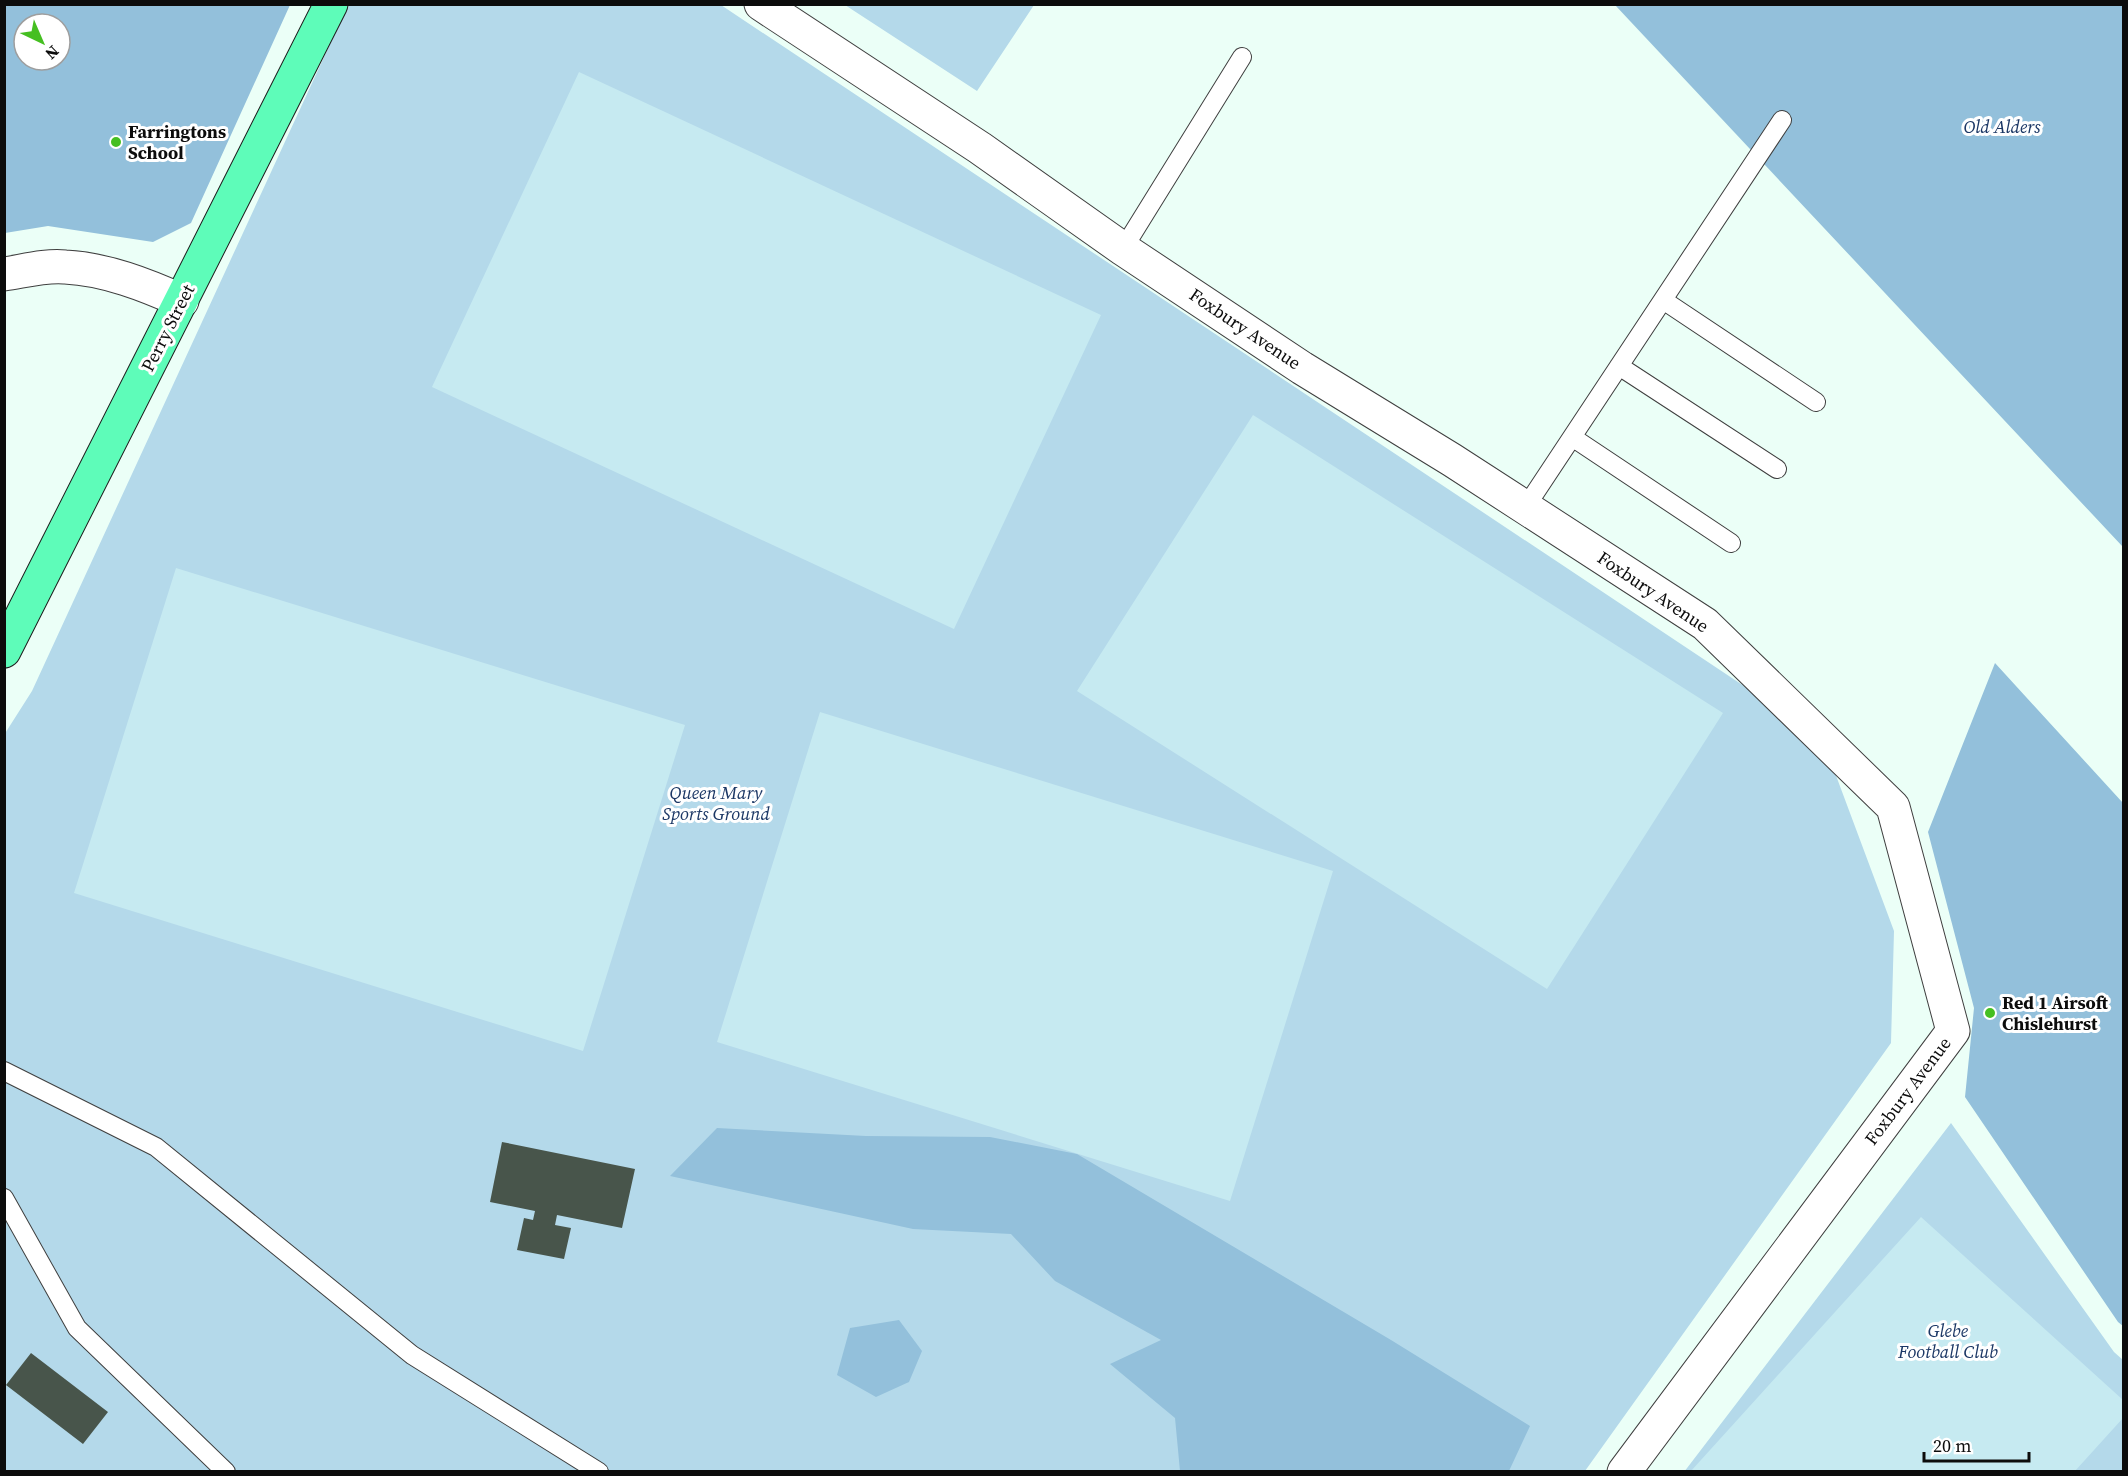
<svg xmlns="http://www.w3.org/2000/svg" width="2128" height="1476" font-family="'Source Serif 4',serif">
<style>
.green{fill:#b4d9ea}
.forest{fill:#93c0db;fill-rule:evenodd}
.pitch{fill:#c6eaf1}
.building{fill:#48554b}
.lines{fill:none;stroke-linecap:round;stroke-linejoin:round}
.lane-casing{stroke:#3f3f3f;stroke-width:20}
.street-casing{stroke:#3f3f3f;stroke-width:35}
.primary-casing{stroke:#1d1d1d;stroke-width:35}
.lane{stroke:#fff;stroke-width:18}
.street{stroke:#fff;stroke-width:33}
.primary{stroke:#5efcb9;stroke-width:33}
.poi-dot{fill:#45bf21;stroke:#fff;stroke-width:2}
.labels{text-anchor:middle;stroke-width:6;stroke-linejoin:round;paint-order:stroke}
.park-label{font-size:18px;font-style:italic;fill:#1b3765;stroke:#fff}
.poi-label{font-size:18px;font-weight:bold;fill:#0c0c0c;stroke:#fff;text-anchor:start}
.street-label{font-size:18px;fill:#0c0c0c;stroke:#fff}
</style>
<rect width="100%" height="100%" fill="#ebfff7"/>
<path class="green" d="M348 5H721L1822 738 1894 931 1891 1043 1585 1471H5L4 735 32 691Z
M845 5H1034L977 91Z
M1951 1123 2114 1352 2123 1360V1471L1684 1472Z"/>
<path class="forest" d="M5 4 290 5 191 223 153 242 48 226 5 233ZM24 24H60V60H24Z
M1615 5H2123V547Z
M1995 663 2123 803V1326L2118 1322 1965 1097 1974 1008 1928 832Z
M717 1128 866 1136 990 1137 1077 1154 1391 1340 1530 1426 1509 1471H1180L1175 1418 1110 1364 1161 1340 1055 1281 1011 1234 913 1229 670 1176Z
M899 1320 922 1351 909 1382 876 1397 837 1375 850 1328Z"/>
<path class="pitch" d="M579 72 1101 315 954 629 432 387Z
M1253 415 1723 713 1547 989 1077 691Z
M176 568 685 725 583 1051 74 893Z
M820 712 1333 871 1230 1201 717 1042Z
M1921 1217 2123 1400V1418L2075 1471H1691Z"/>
<path class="building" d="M502 1142 635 1169 622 1228 557 1215 555 1225 571 1228 564 1259 517 1250 524 1218 533 1220 535 1211 490 1202Z
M31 1353 108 1412 83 1444 6 1385Z"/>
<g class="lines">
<defs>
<path id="lane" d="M1123 249 1242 57
M1663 300 1816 402
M1619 366 1777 469
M1572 437 1731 543
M1525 508 1782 120
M4 1071 156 1147 412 1355 599 1472
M4 1198 77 1328 226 1472"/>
<path id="street" d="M761 4 980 148 1123 249 1302 368 1452 460 1705 624 1893 807 1953 1031 1624 1472
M4 274C24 271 46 265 65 267 106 269 146 285 182 301"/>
<path id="primary" d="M4 651 331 4"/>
</defs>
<use href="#lane" class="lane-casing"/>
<use href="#street" class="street-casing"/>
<use href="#primary" class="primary-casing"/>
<use href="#lane" class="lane"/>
<use href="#street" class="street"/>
<use href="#primary" class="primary"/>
</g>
<g class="poi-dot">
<circle cx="116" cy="142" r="6"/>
<circle cx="1990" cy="1013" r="6"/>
</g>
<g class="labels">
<g class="park-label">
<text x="2002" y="133">Old Alders</text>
<text x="716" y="799">Queen Mary<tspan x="716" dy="21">Sports Ground</tspan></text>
<text x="1948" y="1337">Glebe<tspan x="1948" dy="21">Football Club</tspan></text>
</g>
<g class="poi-label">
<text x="128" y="138">Farringtons<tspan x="128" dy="21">School</tspan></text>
<text x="2002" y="1009">Red 1 Airsoft<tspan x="2002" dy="21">Chislehurst</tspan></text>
</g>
<g class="street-label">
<text transform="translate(168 328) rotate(-63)" y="6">Perry Street</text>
<text transform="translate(1245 329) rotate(34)" y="6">Foxbury Avenue</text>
<text transform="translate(1653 592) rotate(34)" y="6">Foxbury Avenue</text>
<text transform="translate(1908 1091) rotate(-53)" y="6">Foxbury Avenue</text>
</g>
</g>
<rect width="2128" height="1476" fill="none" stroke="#0c0c0c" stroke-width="12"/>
<g transform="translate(42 42) rotate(136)"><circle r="28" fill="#ffffff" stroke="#9e9e9e" stroke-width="1.5"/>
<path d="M0-4.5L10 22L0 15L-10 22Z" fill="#45bf21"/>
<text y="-9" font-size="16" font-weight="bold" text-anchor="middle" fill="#0c0c0c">N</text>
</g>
<path d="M1924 1452v9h105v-9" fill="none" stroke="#0c0c0c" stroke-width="3"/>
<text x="1933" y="1452" font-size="18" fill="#0c0c0c" stroke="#ffffff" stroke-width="4.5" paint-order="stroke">20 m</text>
</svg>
